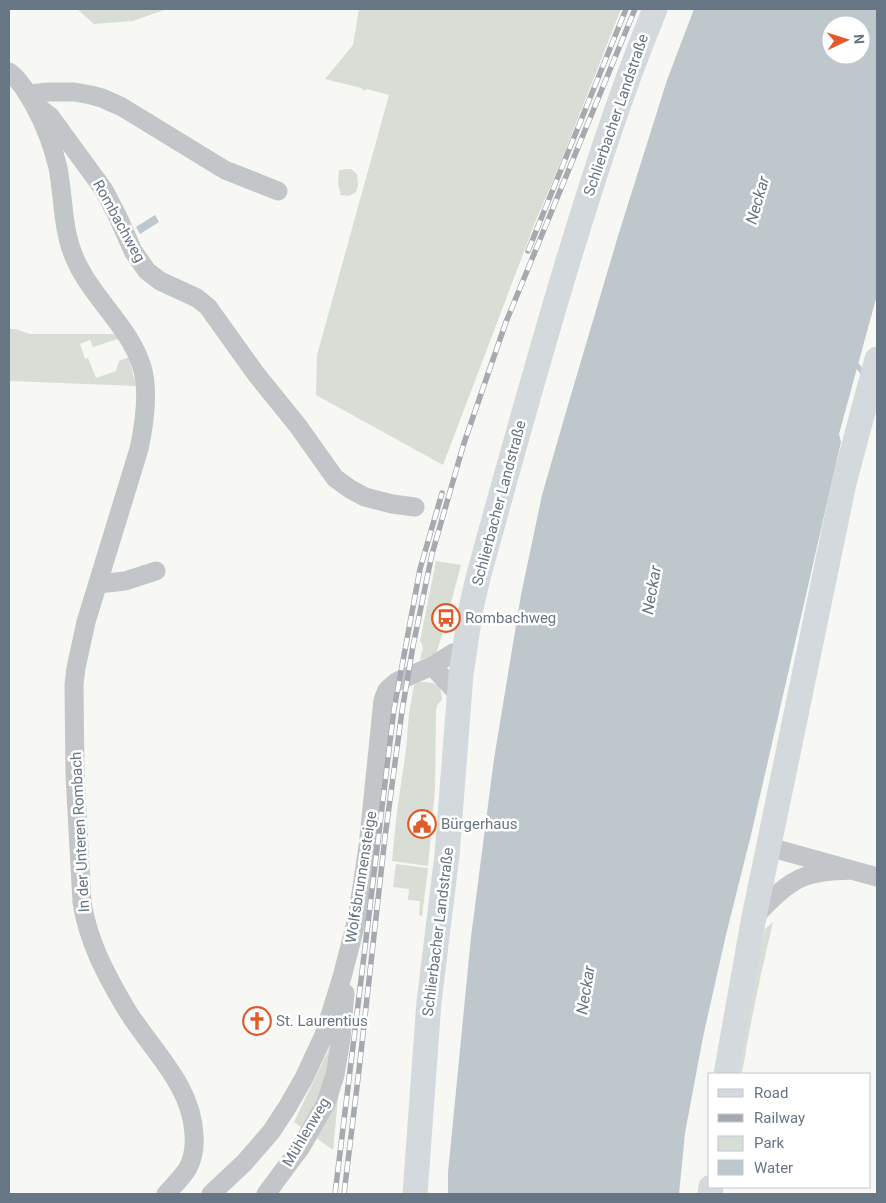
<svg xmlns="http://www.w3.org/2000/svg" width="886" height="1203" font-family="Roboto,sans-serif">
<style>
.green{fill:#d8ded5}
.water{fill:#bdc7cc;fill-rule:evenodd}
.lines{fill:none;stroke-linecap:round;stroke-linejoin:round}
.stream{stroke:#bdc7cc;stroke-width:4.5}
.minor{stroke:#c2c6c9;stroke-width:19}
.major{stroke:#d4d9dd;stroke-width:25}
.rail-casing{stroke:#a5aab0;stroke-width:5.5}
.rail{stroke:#fff;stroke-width:4;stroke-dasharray:11;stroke-linecap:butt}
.labels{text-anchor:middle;stroke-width:5;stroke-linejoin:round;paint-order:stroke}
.street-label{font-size:15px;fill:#667685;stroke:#fff}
.poi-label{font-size:15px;fill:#667685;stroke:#fff;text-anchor:start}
.water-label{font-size:16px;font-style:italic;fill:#627781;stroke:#fff}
</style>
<rect width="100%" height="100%" fill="#f7f7f4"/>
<path class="green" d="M78 9H167L133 21 94 24 78 10Z
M359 9H621L557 171 536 220 443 465 316 395 317 355 389 95 367 89 364 91 361 88 325 79 353 45Z
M351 169 357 174 358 185 356 192 349 196 341 195 338 184 339 170Z
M9 329H15L30 334H115L118 339 93 347 90 340 80 344 85 359 88 358 96 378 116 371 119 361 129 357 136 386 9 381Z
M436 561 461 565 444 629 436 654 420 660 423 647 420 641Z
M419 682C433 682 442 683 442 700 436 704 436 710 436 716L435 788 428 866 392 861 397 811 406 750 409 713 414 685Z
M396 864 428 868 422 916 419 915 420 901 408 900 409 889 393 887Z
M773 922C761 973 750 1023 742 1074H735L746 1012 765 929Z
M349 988 333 1150 294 1122 328 1051Z"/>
<path class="water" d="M694 9H877V295L839 434 841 442 751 835 725 939 703 1037 685 1133 679 1194H448V1173L471 937 494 759 521 595 542 495 568 405 618 236 667 80ZM831 25H861V55H831Z
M155 215 159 222 140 234 136 227Z"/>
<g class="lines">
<path class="stream" d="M858 366 861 371"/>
<path class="minor" d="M9 72C20 80 27 93 34 105 45 125 53 146 58 168 64 199 62 232 76 261 93 299 130 327 142 367 149 391 144 426 139 449L86 622 76 668 74 685 75 776 82 902C88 941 105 973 125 1007 150 1049 192 1084 194 1135 195 1147 193 1158 188 1168 182 1178 173 1186 166 1194
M28 94 49 92H74L91 95 102 98 122 107 225 170 278 191
M42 110 50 116 104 190 118 217 133 251 147 271 160 281 197 298 208 307 256 374 298 426 335 478 350 489 365 497 392 504 415 507
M98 584 125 581 156 571
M432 666 460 696
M769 847 877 877
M754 917C771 900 789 879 813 874 825 871 839 871 852 870
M211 1194 244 1163 271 1132 288 1106 304 1078 324 1035 342 977 357 919 368 847 383 700 387 690 396 682 432 666 453 653 464 654
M266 1194 301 1147 326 1103 335 1075 341 1039 345 993"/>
<path class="major" d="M726 1074 754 917 844 483 877 359
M415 1194 429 1002 447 855 461 674 471 608 479 574C507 472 535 371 565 271 592 182 620 94 655 9
M710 1194 711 1187"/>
<defs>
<path id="rail" d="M528 251 626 9
M335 1194 394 709 420 569 442 493
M344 1194 359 1070 385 837 402 711 413 646 432 554 464 443 506 322 635 9"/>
</defs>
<use href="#rail" class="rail-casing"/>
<use href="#rail" class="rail"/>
</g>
<defs>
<symbol id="bus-ring" viewBox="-11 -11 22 22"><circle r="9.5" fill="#fff" stroke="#e15a2a" stroke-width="1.5"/><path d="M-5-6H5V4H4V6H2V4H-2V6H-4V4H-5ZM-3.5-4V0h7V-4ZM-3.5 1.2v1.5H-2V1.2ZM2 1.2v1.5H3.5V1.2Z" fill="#e15a2a"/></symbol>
<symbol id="civic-ring" viewBox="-11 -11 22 22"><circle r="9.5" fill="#fff" stroke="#e15a2a" stroke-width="1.5"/><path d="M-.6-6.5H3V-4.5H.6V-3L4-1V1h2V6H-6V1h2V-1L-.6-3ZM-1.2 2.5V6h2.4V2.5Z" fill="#e15a2a"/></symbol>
<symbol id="church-ring" viewBox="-11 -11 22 22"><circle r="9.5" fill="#fff" stroke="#e15a2a" stroke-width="1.5"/><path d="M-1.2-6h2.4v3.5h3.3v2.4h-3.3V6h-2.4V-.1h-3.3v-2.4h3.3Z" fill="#e15a2a"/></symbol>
</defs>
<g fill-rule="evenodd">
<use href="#bus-ring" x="430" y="602" width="32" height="32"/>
<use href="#civic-ring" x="406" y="808" width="32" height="32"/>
<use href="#church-ring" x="241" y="1005" width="32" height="32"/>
</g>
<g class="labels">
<g class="street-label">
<text transform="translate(616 115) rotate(-71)" y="5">Schlierbacher Landstraße</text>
<text transform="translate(119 221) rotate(61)" y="5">Rombachweg</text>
<text transform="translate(499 503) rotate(-75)" y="5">Schlierbacher Landstraße</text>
<text transform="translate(80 832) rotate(-93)" y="5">In der Unteren Rombach</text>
<text transform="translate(361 877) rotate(-81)" y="5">Wolfsbrunnensteige</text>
<text transform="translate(438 932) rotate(-83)" y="5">Schlierbacher Landstraße</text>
<text transform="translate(306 1132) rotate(-59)" y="5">Mühlenweg</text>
</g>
<g class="poi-label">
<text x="465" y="623">Rombachweg</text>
<text x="441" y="829">Bürgerhaus</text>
<text x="276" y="1026">St. Laurentius</text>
</g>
<g class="water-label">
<text transform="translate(757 200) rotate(-74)" y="6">Neckar</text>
<text transform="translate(651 590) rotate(-80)" y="6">Neckar</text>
<text transform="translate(585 990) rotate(-81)" y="6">Neckar</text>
</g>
</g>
<rect width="886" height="1203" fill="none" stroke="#667685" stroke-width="20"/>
<rect x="708" y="1073" width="162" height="115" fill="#ffffff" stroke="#c2c8ce"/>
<rect x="718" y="1089" width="25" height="8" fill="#d4d9dd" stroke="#c2c8ce"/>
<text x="754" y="1098" font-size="15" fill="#667685">Road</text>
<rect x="718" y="1114" width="25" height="8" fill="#a5aab0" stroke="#c2c8ce"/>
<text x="754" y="1123" font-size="15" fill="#667685">Railway</text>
<rect x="718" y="1136" width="25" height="15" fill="#d8ded5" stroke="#c2c8ce"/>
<text x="754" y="1148" font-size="15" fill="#667685">Park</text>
<rect x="718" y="1160" width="25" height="15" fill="#bdc7cc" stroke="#c2c8ce"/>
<text x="754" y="1173" font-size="15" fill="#667685">Water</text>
<g transform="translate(846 40) rotate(86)"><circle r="24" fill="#ffffff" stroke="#c2c8ce"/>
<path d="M0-4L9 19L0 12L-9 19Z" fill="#e15a2a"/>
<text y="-8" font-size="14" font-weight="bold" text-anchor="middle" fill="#667685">N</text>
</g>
</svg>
